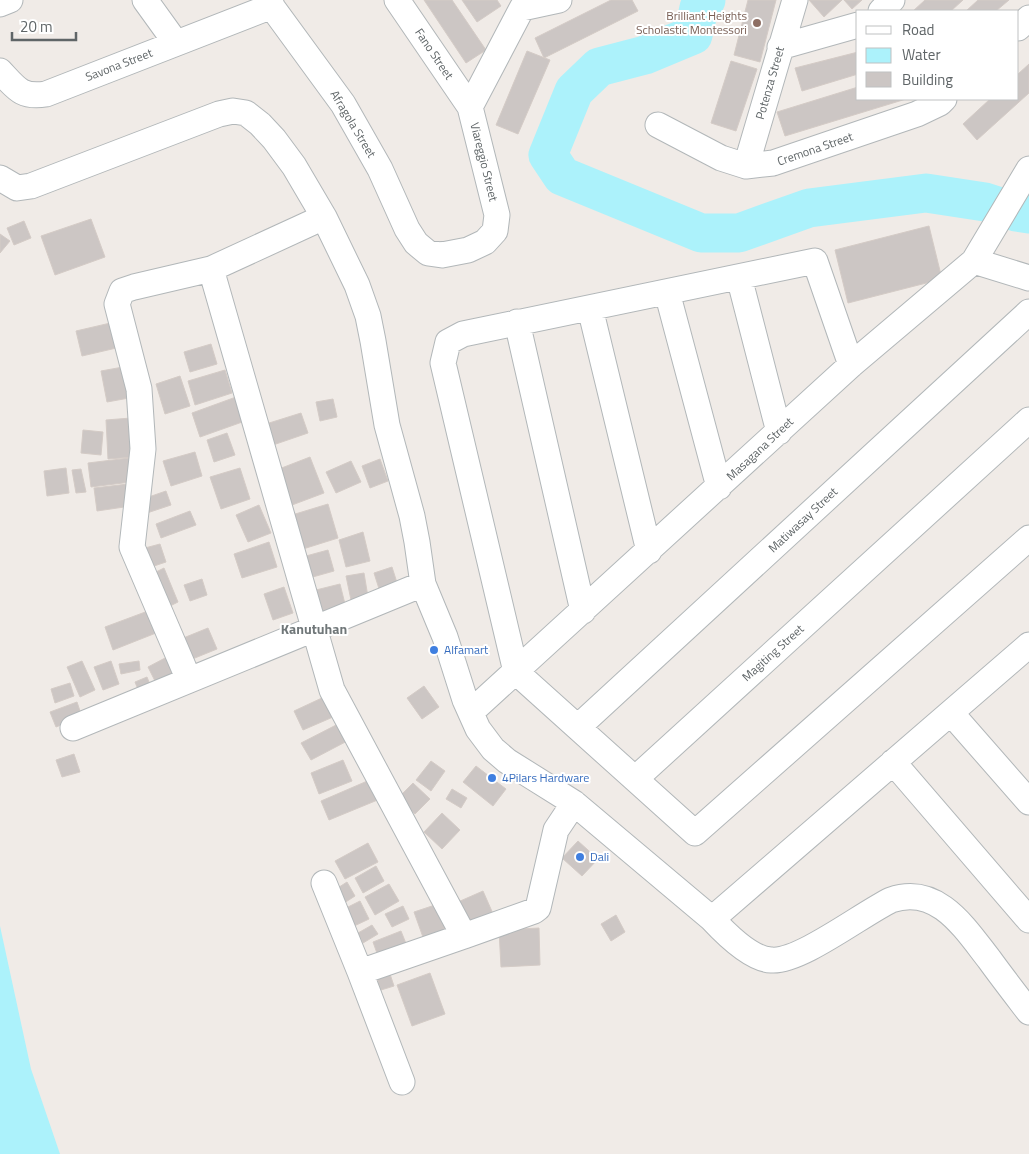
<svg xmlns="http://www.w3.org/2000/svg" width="1029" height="1154" font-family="'Titillium Web',sans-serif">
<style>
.water{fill:#acf2fb}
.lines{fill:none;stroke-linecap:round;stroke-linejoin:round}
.river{stroke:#acf2fb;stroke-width:39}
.building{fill:#ccc6c4;stroke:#d4cbc6}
.minor-casing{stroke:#b2b7b9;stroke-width:27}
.minor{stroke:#fff;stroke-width:25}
.education-dot{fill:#8d6e63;stroke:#fff;stroke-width:2}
.shop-dot{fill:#3f7fe0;stroke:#fff;stroke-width:2}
.labels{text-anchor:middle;stroke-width:4;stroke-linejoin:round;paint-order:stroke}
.education-label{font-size:12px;fill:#785e54;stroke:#fff;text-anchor:end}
.street-label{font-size:12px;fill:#5f6567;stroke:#fff}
.shop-label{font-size:12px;fill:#366cbe;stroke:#fff;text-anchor:start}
.neighbourhood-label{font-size:14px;font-weight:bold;fill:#707779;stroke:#fff}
</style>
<rect width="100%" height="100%" fill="#f0ebe7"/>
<path class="water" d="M0 926 31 1069 60 1154H0Z"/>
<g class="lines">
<path class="river" d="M706 0 699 8 693 35 645 55 599 67 574 91 548 155 562 176 701 233H739L809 208 926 193 985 202 1016 212 1029 214"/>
</g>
<path class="building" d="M424 0H452L486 50 466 63Z
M462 0H497L501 6 477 22Z
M611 0H632L638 11 544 58 535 38Z
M748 0H776L760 62 734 55Z
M809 0H842L824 17Z
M844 0H862L852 9Z
M925 0H963L951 11H913Z
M978 0H1009L996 11H966Z
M527 51 550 60 518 134 496 125Z
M858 52V74L802 91 795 68Z
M731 61 757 69 736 131 711 123Z
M1029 64V93L977 140 963 124 990 99H1018V74Z
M858 87V99H906L785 136 777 112Z
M91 219 105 257 55 275 41 236Z
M24 221 31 238 14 245 7 228Z
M929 226 942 279 848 303 835 250Z
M0 234 10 241 0 253Z
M119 321 125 346 82 356 76 331Z
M211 344 217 364 190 372 184 352Z
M123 367 129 398 107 402 101 371Z
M225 370 232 393 195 405 188 381Z
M180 376 190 406 165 414 156 384Z
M236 397 245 421 200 437 192 413Z
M333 399 337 417 320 421 316 402Z
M301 413 308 433 273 445 266 424Z
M131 418 134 457 108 459 106 420Z
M83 430 103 432 101 455 81 453Z
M227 433 235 455 214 462 207 440Z
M195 452 202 476 171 486 163 461Z
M310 457 324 493 292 505 279 469Z
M129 458 131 482 91 487 88 463Z
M380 459 388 481 370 488 362 466Z
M351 461 361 482 336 493 326 472Z
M66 468 69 493 47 496 44 471Z
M240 468 250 499 221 509 210 477Z
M81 469 86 492 76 493 72 470Z
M128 484 131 506 97 511 94 488Z
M166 491 171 505 147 513 143 499Z
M328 504 338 538 303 549 292 515Z
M259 505 271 533 248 542 236 515Z
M190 511 196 525 161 538 156 524Z
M363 532 370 561 346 567 339 540Z
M269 542 277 567 242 578 234 554Z
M160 544 166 562 151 567 145 548Z
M328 550 334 571 302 580 295 559Z
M392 567 399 589 381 595 374 573Z
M164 568 178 602 164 609 150 575Z
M364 573 368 597 351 600 346 576Z
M202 579 207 595 190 601 184 585Z
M340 584 346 608 314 616 308 592Z
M284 587 293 613 273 620 264 594Z
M148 611 156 633 113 650 105 627Z
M208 628 217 649 185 662 176 641Z
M167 657 176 675 157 685 148 667Z
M82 661 95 690 80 697 67 667Z
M111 661 119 684 103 690 94 667Z
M139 661 140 670 121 674 119 664Z
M147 677 151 687 139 692 135 682Z
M70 683 74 696 55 703 51 689Z
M424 686 439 707 422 719 407 698Z
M324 697 333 717 303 730 294 711Z
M77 702 82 717 56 727 50 712Z
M342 722 351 739 311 760 301 743Z
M74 754 80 772 62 777 56 760Z
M343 760 352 781 319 794 311 773Z
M431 761 445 771 431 791 416 780Z
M476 766 506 789 493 806 463 782Z
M372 779 380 799 329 820 321 801Z
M413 783 430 799 415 814 398 798Z
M452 789 467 798 461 808 446 799Z
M442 813 460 830 442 849 424 832Z
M578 841 598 859 582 876 562 858Z
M368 843 378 862 345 879 335 861Z
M376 866 384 881 363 893 355 878Z
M347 882 355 896 341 905 333 891Z
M389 884 399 901 375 915 365 897Z
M483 891 494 916 470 927 458 902Z
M360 901 369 919 352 927 344 909Z
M441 903 450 932 424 940 414 912Z
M403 906 409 919 392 927 385 914Z
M616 915 625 932 611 941 601 924Z
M372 925 378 934 363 943 358 933Z
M539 928 540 965 501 967 499 930Z
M401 931 407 946 378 956 373 942Z
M389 971 394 986 381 990 376 976Z
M430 973 445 1014 412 1026 397 985Z"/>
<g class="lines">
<defs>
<path id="minor" d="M145 0 176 43
M267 0 343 104 380 169 407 229 416 243 428 253 442 255 468 250 485 242 495 231 497 215 470 107 397 0
M0 4 10 0
M881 11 892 0
M1018 28 1029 18
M780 47 858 25
M0 71C16 88 21 98 46 94L272 6
M470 107 522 8 559 0
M658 125 721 158 746 166 773 163 917 114 940 103 944 99
M746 166 795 0
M0 178 17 188 31 186 219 114 233 111 246 113 260 124 274 139 294 166 324 217 357 285 368 316 373 341 387 425 412 516 417 542 423 584 445 637 465 700 478 729 493 749 507 761 574 803 712 919C725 933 751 959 771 960 799 963 862 914 891 900 937 884 964 927 989 959 1002 977 1016 995 1029 1012
M974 261 1029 278
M211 269 332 690 464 936 534 911 538 908 556 830 574 803
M739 277 779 432
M667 292 719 487
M590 308 649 551
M517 322 583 611
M851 365 815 261 463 334 448 342 443 363 516 672 635 779 1029 420
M189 680 132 547 143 449 139 389 117 304 122 291 134 287 211 269 324 217
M471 712 851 365 974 261 1029 169
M951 713 1029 802
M578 727 1029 312
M73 728 423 584
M893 762 1029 920
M635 779 695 833 1029 538
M324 883 360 972
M712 919 1029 645
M402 1082 360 972 464 936"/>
</defs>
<use href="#minor" class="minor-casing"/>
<use href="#minor" class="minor"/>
</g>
<circle class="education-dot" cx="757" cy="23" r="5"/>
<g class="shop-dot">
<circle cx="434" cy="650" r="5"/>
<circle cx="492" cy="778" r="5"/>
<circle cx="580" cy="857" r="5"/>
</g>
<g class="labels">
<g class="education-label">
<text x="747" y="20">Brilliant Heights<tspan x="747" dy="14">Scholastic Montessori</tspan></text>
</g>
<g class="street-label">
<text transform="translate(434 54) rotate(56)" y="4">Fano Street</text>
<text transform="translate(119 65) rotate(-21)" y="4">Savona Street</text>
<text transform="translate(770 83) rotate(-74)" y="4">Potenza Street</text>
<text transform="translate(353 124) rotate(59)" y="4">Afragola Street</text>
<text transform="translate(815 149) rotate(-19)" y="4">Cremona Street</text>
<text transform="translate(484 162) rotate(76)" y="4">Viareggio Street</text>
<text transform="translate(760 449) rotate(-43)" y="4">Masagana Street</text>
<text transform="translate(803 520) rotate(-43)" y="4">Matiwasay Street</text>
<text transform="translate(773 653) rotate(-42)" y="4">Magiting Street</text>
</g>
<g class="shop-label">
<text x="444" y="654">Alfamart</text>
<text x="502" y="782">4Pilars Hardware</text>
<text x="590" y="861">Dali</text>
</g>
<g class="neighbourhood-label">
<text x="314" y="634">Kanutuhan</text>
</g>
</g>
<rect x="856" y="10" width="162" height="90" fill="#ffffff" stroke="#bfc1c2"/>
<rect x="866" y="26" width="25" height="8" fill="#ffffff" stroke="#bfc1c2"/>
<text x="902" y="35" font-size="15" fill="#5f6567">Road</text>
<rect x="866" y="48" width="25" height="15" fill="#acf2fb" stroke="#bfc1c2"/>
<text x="902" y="60" font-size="15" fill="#5f6567">Water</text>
<rect x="866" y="72" width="25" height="15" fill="#ccc6c4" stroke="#bfc1c2"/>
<text x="902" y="85" font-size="15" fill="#5f6567">Building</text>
<path d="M12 32v8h64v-8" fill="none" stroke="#5f6567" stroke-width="2.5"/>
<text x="20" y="32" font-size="15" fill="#5f6567" stroke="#ffffff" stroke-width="4" paint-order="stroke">20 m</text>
</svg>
